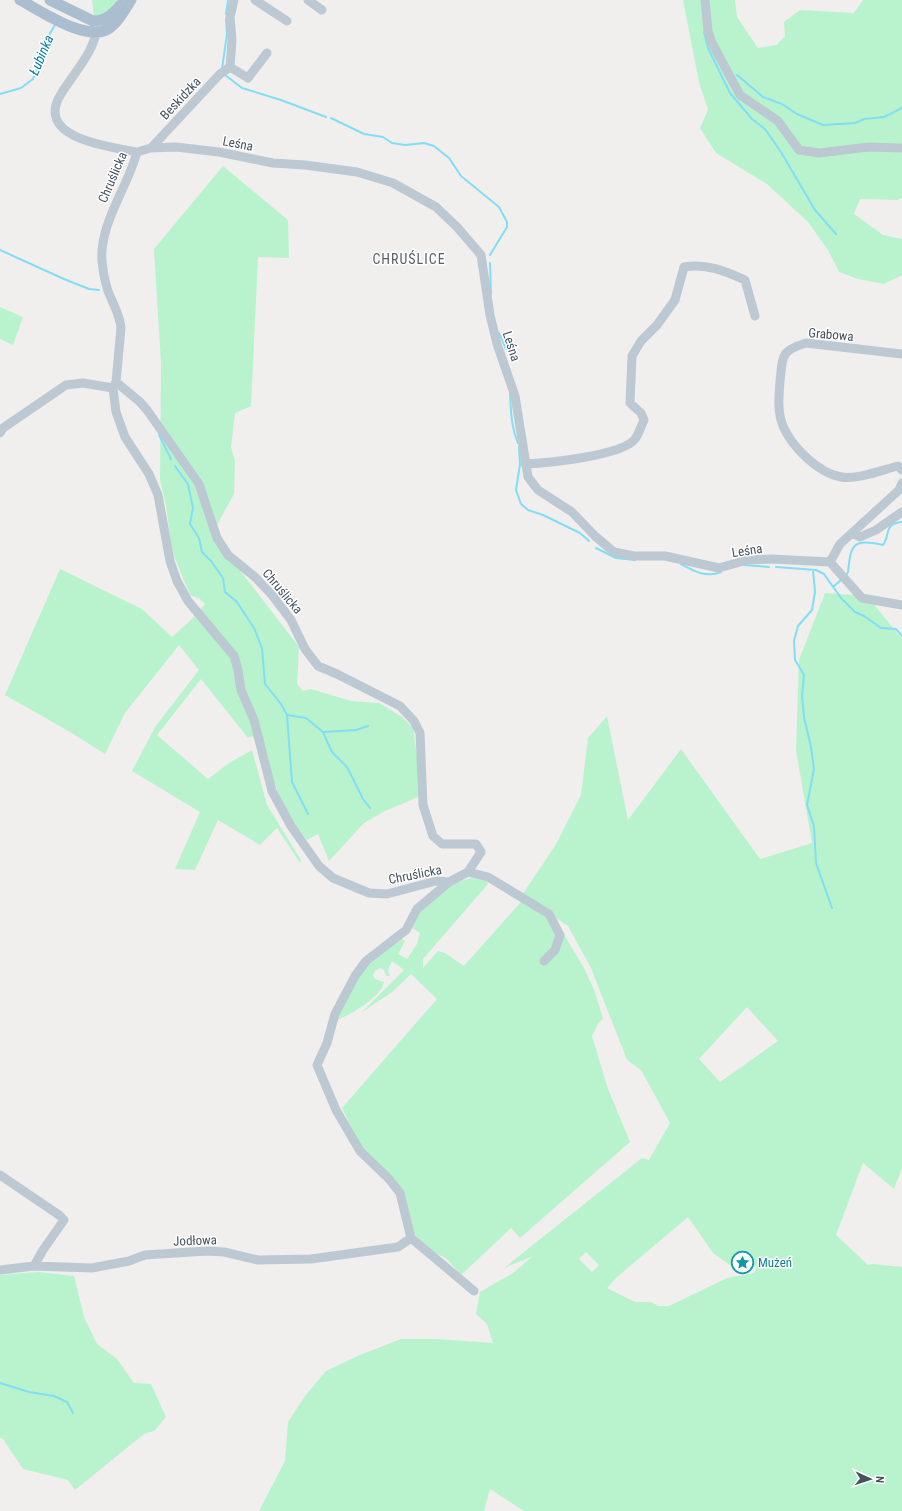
<svg xmlns="http://www.w3.org/2000/svg" width="902" height="1511" font-family="'Roboto Condensed',sans-serif">
<style>
.green{fill:#b8f3ce;fill-rule:evenodd}
.lines{fill:none;stroke-linecap:round;stroke-linejoin:round}
.stream{stroke:#81def4;stroke-width:2}
.minor{stroke:#bdc9d2;stroke-width:9}
.major{stroke:#abbed0;stroke-width:11}
.labels{text-anchor:middle;stroke-width:3;stroke-linejoin:round;paint-order:stroke}
.street-label{font-size:13px;fill:#45525e;stroke:#fff}
.culture-label{font-size:13px;fill:#0d838f;stroke:#fff;text-anchor:start}
.water-label{font-size:14px;font-style:italic;fill:#037f9c;stroke:#fff}
.neighbourhood-label{font-size:14px;letter-spacing:1px;fill:#5a5f64;stroke:#fff}
</style>
<rect width="100%" height="100%" fill="#f1eeee"/>
<path class="green" d="M92 0H121L105 14 94 16Z
M683 0H735L737 17 758 48 777 45 785 36 784 22 800 10 854 13 863 0H902V198L897 200 860 199 854 214 883 235 902 239V275L884 284 858 279 839 272 828 250 808 222 767 184 716 153 700 128 708 110 699 82Z
M223 166 288 220 289 258 258 257 251 406 235 413 231 447 235 461 234 494 212 534 299 647 297 684 303 691 311 689 351 701 379 703 402 717 413 728 417 756 418 797 385 811 364 823 329 861 318 834 307 840 291 820 271 777 265 751 252 736 248 738 201 679 157 735 208 779 229 763 252 750 267 805 301 860 300 863 277 828 260 845 218 820 195 870 175 869 200 812 132 771 155 727 199 670 179 645 125 713 105 754 70 732 5 695 60 569 142 609 172 637 193 618 205 604 200 599 190 595 172 551 166 505 160 480 161 363 154 249Z
M0 307 23 317 13 345 0 339Z
M825 593 867 596 902 639V1168L894 1189 863 1163 836 1235 868 1265 873 1264 902 1267V1511H524L490 1489 484 1511H259L285 1461 288 1422 305 1396 326 1371 360 1355 401 1339H436L493 1343 487 1324 476 1314 480 1292 513 1273 533 1256 504 1268 642 1158 649 1160 670 1123 641 1070 627 1060 591 968 568 926 522 895 555 846 581 795 588 738 607 716 628 820 681 749 760 859 812 843 796 750 799 660ZM747 1007 778 1041 720 1082 699 1059ZM688 1217 713 1253 737 1270 757 1266 754 1273 727 1278 669 1306H658L651 1302H635L607 1288 617 1277ZM586 1252 599 1265 592 1272 579 1259Z
M472 878 487 881 488 884 423 959V968L438 951 445 953 464 966 521 902 545 915 560 928 584 968 595 992 603 1019 599 1022 592 1036 608 1089 630 1142 520 1238 511 1228 461 1275 447 1259 432 1251 412 1232 405 1195 359 1144 342 1108 437 999 411 974 392 992 361 1013 404 970 392 961 388 970 390 976H386L384 970 380 968 375 971 373 975 375 979 384 982C382 996 351 1015 339 1019L336 1018 356 980 367 966 401 938 405 941 398 954 407 959 417 944 420 933 412 928C414 923 415 917 418 913 430 896 451 882 472 878Z
M38 1272 74 1276 84 1317 97 1344 117 1359 134 1383 151 1384 166 1417 154 1431 144 1434 75 1490 68 1480 23 1469 3 1439 0 1438V1275Z"/>
<g class="lines">
<path class="stream" d="M226 14 228 0
M704 32 708 48 730 93 752 119 765 129 781 152 815 210 836 234
M222 69 227 34 226 19
M225 75 242 88 281 100 326 117
M737 75 763 97 782 104 797 114 823 125 855 123 864 119 884 117 902 108
M0 94 21 88 33 79 48 37 56 23
M331 118 364 134 383 137 392 143 405 145 424 143 434 146 449 158 461 176 499 207 507 222V227L490 255
M0 250 64 279 89 289 99 290
M490 263 491 294
M499 333 506 349
M510 394C511 411 511 427 518 443
M159 435 171 459
M519 447 520 464 516 490 521 504 528 510 543 515 580 533 589 541
M175 466 188 484 193 508 190 524 199 538 202 552 211 561 223 578 225 592 237 602 254 628 262 648 265 684 281 704 287 715 306 718 323 732 332 752 347 767 363 799 370 808
M596 548 616 558 635 560
M681 564C694 571 705 578 721 572
M744 565 769 567
M776 567 816 570 824 574 841 598 855 612 864 616 881 628 896 629 902 636
M813 570 815 592 812 610 798 626 794 641 795 660 804 675 802 696 804 717 811 747 814 769 807 805 814 826 816 863 832 908
M846 575 848 572C851 543 853 539 883 545 891 534 883 524 902 522
M834 586 841 580
M287 715 292 782 308 814
M324 732 356 730 368 726
M0 1383 29 1392 54 1396 67 1402 73 1413"/>
<path class="minor" d="M234 0 230 17 232 40 230 67 248 78 267 53
M255 0 287 21
M308 0 322 10
M705 0 708 31 712 43 740 95 778 121 799 150 819 153 869 147 902 148
M96 34C90 57 73 74 61 94 33 139 112 147 137 152 128 187 99 224 102 261 103 271 105 282 108 291 113 304 120 315 121 328L116 382 113 388 116 412 125 437 149 474 158 495 170 561 177 581 188 601 234 656 238 670 241 690 254 720 272 791 291 826 319 866 333 878 369 893 387 894 436 881 449 882 468 872 481 852 476 844H442L433 836 423 805 420 733 414 721 400 706 337 674 318 666 305 649 291 620 272 595 255 577 228 555 217 538 199 484 147 410 140 402 116 382
M151 148 220 74 230 67
M137 152 151 148 176 147 219 152 273 163 305 165 357 172 393 183 436 207 457 227 481 255 490 315 497 344 515 396 528 477 538 490 572 512 595 536 614 552 634 556H665L719 568 747 560 772 559 830 562 840 544 899 490 902 483
M902 354 806 343C780 351 783 356 780 381 779 396 777 411 783 426 792 447 818 473 841 477 856 480 882 470 898 466L902 470
M0 433 3 428 66 385 83 383 113 388
M525 464C547 463 622 456 635 439 639 434 641 426 644 420L641 413 630 403 632 356 641 341 657 325 675 300 684 267C706 263 725 271 745 280L755 316
M852 533 860 537 876 530 902 512
M830 562 862 598 902 605
M468 872 488 877 549 914 560 935 555 950 544 961
M449 882 417 909 406 930 366 961 355 976 335 1014 327 1043 317 1065 336 1110 360 1151 389 1179 400 1193 411 1238 474 1291
M0 1175 59 1215 64 1220 43 1250 34 1266
M0 1270 34 1266 92 1268 129 1261 145 1255 207 1251 224 1252 258 1260 311 1259 398 1247 411 1238"/>
<path class="major" d="M20 0C41 11 86 42 108 29 118 23 125 9 131 0
M50 0 93 21C107 21 112 14 121 5"/>
</g>
<defs>
<symbol id="sight-ring" viewBox="-11 -11 22 22"><circle r="9.5" fill="#fff" stroke="#0f9aa8" stroke-width="1.5"/><path d="M0-6L1.8-2.2L6-1.7L2.9 1.2L3.7 5.4L0 3.3L-3.7 5.4L-2.9 1.2L-6-1.7L-1.8-2.2Z" fill="#0f9aa8"/></symbol>
</defs>
<g fill-rule="evenodd">
<use href="#sight-ring" x="730" y="1250" width="25" height="25"/>
</g>
<g class="labels">
<g class="street-label">
<text transform="translate(180 98) rotate(-47)" y="5">Beskidzka</text>
<text transform="translate(238 143) rotate(11)" y="5">Leśna</text>
<text transform="translate(112 177) rotate(-67)" y="5">Chruślicka</text>
<text transform="translate(831 334) rotate(5)" y="5">Grabowa</text>
<text transform="translate(512 346) rotate(72)" y="5">Leśna</text>
<text transform="translate(747 550) rotate(-9)" y="5">Leśna</text>
<text transform="translate(283 591) rotate(50)" y="5">Chruślicka</text>
<text transform="translate(415 874) rotate(-11)" y="5">Chruślicka</text>
<text transform="translate(195 1240) rotate(-2)" y="5">Jodłowa</text>
</g>
<g class="culture-label">
<text x="758" y="1267">Mużeń</text>
</g>
<g class="water-label">
<text transform="translate(41 55) rotate(-67)" y="5">Łubinka</text>
</g>
<g class="neighbourhood-label">
<text x="409" y="264">CHRUŚLICE</text>
</g>
</g>
<g transform="translate(870 1479) rotate(93)" stroke="#ffffff" stroke-width="3" paint-order="stroke">
<path d="M0-3L7 15L0 10L-7 15Z" fill="#45525e"/>
<text y="-6" font-size="11" font-weight="bold" text-anchor="middle" fill="#45525e">N</text>
</g>
</svg>
